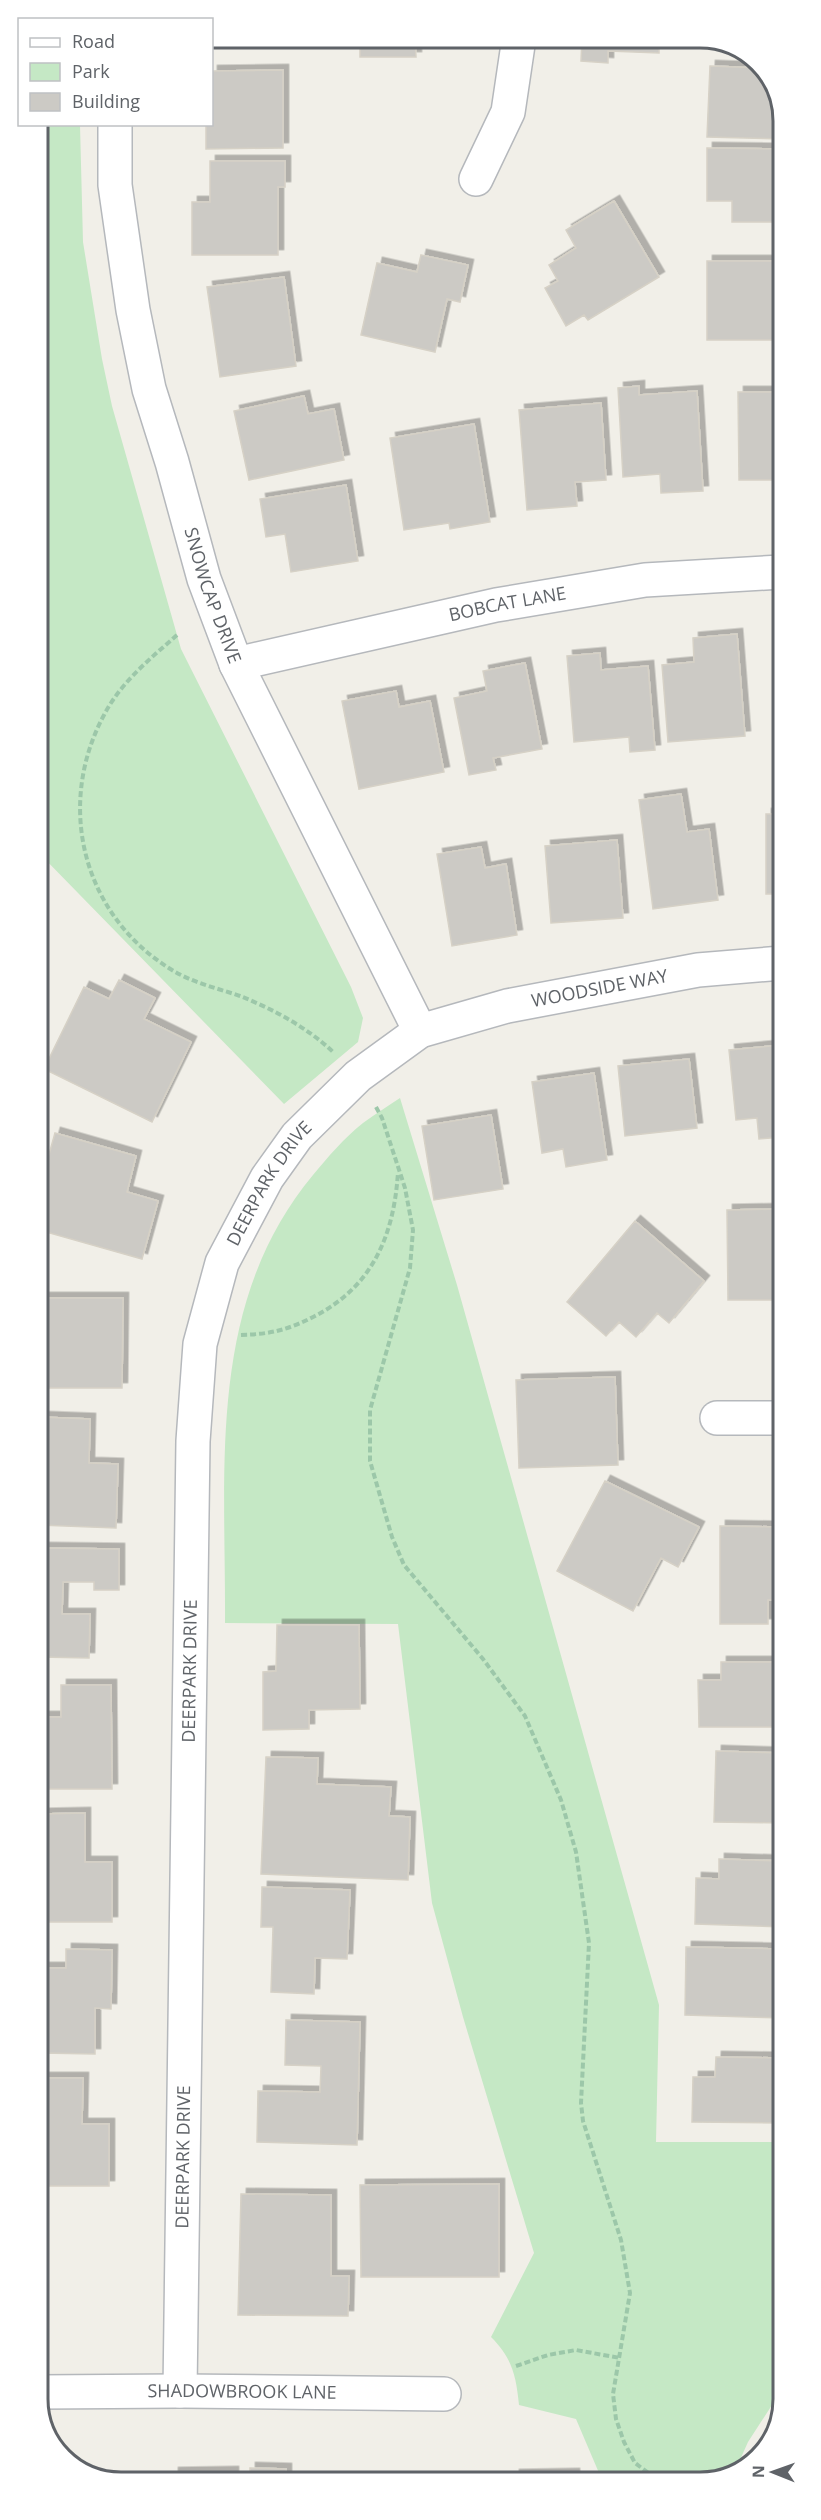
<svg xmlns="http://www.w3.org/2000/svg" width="821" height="2520" font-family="'Open Sans',sans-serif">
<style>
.green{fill:#c5e8c5}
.building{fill:#cccac5;stroke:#d6d1c6;stroke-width:1.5;filter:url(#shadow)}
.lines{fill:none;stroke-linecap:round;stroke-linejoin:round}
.minor-casing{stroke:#b5b8bc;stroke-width:36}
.path{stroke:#9cc7a9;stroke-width:4;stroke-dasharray:6 3;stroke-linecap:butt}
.minor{stroke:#fff;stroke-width:33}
.labels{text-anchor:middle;stroke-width:5;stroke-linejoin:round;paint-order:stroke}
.street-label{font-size:18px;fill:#5f6368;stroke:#fff}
.rim{fill:none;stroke:#5f6368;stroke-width:3}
</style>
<defs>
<filter id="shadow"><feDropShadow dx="5.5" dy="-5.5" stdDeviation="0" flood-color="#0004"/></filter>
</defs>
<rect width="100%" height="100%" fill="#f1efe8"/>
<path class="green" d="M38 125H80L83 242 102 359 112 406 177 635 181 649 351 987 363 1018 358 1042 284 1104 38 852Z
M400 1098 457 1285 659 2005 656 2142H783V2388L748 2442 735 2471 722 2480H602L576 2419 519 2405C516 2375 512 2358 491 2337L534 2253 463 2017 432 1903 398 1624 225 1623C226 1467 206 1304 313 1175 328 1157 344 1138 363 1123 375 1114 388 1106 400 1098Z"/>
<path class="building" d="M360 38H415L416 57H360Z
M582 38H659V53L608 51V63L581 61Z
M710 66 761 68 781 99V139L707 137Z
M283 70V148L206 149V124H212V71Z
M707 148 781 149V222H732V201H707Z
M210 161H285V187H278V255H192V202H210Z
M614 201 659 277 588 320 584 315 566 326 545 288 558 281 549 265 576 248 566 230Z
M421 255 468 265 460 302 447 299 435 352 361 335 377 263 417 272Z
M707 261H781V340H707Z
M284 277 296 366 220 377 207 287Z
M639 386V395L697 391 703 491 661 493 660 474 623 477 618 388Z
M738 392H781V480H739Z
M304 396 308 414 334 409 344 460 249 480 234 411Z
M601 403 606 480 575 482 577 506 527 510 519 410Z
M474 424 490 522 450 529 449 523 404 530 390 438Z
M346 485 358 561 291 572 285 534 266 537 260 499Z
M737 634 745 736 668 742 662 665 694 662 693 638Z
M777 643H781L782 744H780Z
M600 653 601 670 648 666 655 750 630 752 629 737 574 742 567 656Z
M525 663 542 749 493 758 496 770 469 775 454 698 487 691 483 671Z
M396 691 399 707 430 701 444 772 359 789 342 701Z
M681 794 687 832 709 829 718 900 653 909 639 800Z
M766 814H782V894H766Z
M617 840 623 918 551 923 545 846Z
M481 847 485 868 506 864 517 935 452 946 437 854Z
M119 980 155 998 144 1019 191 1042 152 1122 44 1069 84 987 109 999Z
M782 1045V1137L759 1139 757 1118 736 1120 729 1050Z
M689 1059 697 1128 625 1136 618 1066Z
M594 1073 607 1160 566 1167 563 1149 542 1153 532 1082Z
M491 1115 503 1189 434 1200 422 1126Z
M55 1133 136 1156 127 1192 158 1201 142 1259 39 1230V1190Z
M782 1209V1311H775V1300H728L727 1210Z
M635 1221 704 1281 669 1323 657 1313 636 1337 619 1322 606 1336 567 1302Z
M39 1298H123L122 1388H39Z
M615 1377 618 1465 519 1468 516 1380Z
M39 1417 90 1419 89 1463 118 1464 116 1528 39 1525Z
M605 1481 699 1527 678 1567 661 1558 633 1611 557 1571Z
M720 1526 782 1527 783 1600H768V1624H720Z
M39 1548 119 1549V1590H94V1582H63L62 1614H90L89 1658 39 1657Z
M277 1625H359L360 1709 309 1710V1729L263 1730V1672L276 1671Z
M721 1662H783V1727H699L698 1680H721Z
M61 1685H111L112 1789H40L39 1717H61Z
M716 1751 783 1753V1823L714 1822Z
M266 1757 318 1758 317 1784 391 1787 389 1816 410 1817 408 1880 261 1874Z
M85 1813V1862H112V1922H40V1814Z
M719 1859 783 1861V1927L695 1924 696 1878 719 1879Z
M262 1887 350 1890 347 1959 315 1958 314 1994 271 1992 273 1927H261Z
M686 1947 783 1949V2018L685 2015Z
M66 1949 112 1950 111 2009 95 2008V2054L40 2053V1968H66Z
M286 2020 360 2022 357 2145 257 2142 258 2091 320 2092 321 2066 285 2065Z
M716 2057 783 2058V2123L692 2122 693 2077H715Z
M40 2078H83L82 2124H109V2186H40Z
M499 2184V2277H361L360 2185Z
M241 2194 331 2195V2276H349L348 2316 238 2315Z
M250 2468 286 2469V2482H250Z
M233 2472V2482H173V2473Z
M574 2474V2480L514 2481V2475Z"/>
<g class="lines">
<defs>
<g id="minor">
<path id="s1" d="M115 124V185L133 310 149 389 172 462 204 579 236 664 420 1031"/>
<path d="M476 179 508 112 519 38"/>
<path id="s2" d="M236 664 496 605 645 580 781 572"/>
<path d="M717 1418H782"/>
<path id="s3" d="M180 2391 193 1441 200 1344 222 1263 267 1178 297 1136 358 1076 420 1031 507 1006 698 970 782 963"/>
<path id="s4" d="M40 2392 180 2391 444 2394"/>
</g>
</defs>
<use href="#minor" class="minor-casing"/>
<path class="path" d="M177 635C150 659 121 682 104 715 55 806 83 916 172 970 193 983 217 988 240 996 273 1009 308 1028 333 1052
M376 1107 382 1118 405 1188 413 1230 410 1268 370 1410V1461L392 1537 404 1565 483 1659 525 1716 561 1800 576 1852 589 1943 581 2103 583 2121 621 2240 630 2293 613 2394 616 2419 624 2442 635 2463 658 2480
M241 1335C271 1334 288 1330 315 1316 373 1286 394 1235 398 1172
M516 2366 548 2355 576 2350 620 2358"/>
<use href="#minor" class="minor"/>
</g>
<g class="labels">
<g class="street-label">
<text dy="6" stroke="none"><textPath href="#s1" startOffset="484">SNOWCAP DRIVE</textPath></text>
<text dy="6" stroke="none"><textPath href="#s2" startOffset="278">BOBCAT LANE</textPath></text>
<text dy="6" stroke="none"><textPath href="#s3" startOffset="1626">WOODSIDE WAY</textPath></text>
<text dy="6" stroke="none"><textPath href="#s3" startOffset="1224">DEERPARK DRIVE</textPath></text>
<text dy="6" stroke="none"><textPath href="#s3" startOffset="720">DEERPARK DRIVE</textPath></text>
<text dy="6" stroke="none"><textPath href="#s3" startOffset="234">DEERPARK DRIVE</textPath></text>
<text dy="6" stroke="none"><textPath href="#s4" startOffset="202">SHADOWBROOK LANE</textPath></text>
</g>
</g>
<path d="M0 0H821V2520H0ZM121 48H700A73 73 0 0 1 773 121V2399A73 73 0 0 1 700 2472H121A73 73 0 0 1 48 2399V121A73 73 0 0 1 121 48Z" fill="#fff" fill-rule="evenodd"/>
<path class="rim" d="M121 48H700A73 73 0 0 1 773 121V2399A73 73 0 0 1 700 2472H121A73 73 0 0 1 48 2399V121A73 73 0 0 1 121 48Z"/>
<rect x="18" y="18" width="195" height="108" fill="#ffffff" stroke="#bfc1c3" stroke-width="1.5"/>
<rect x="30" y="38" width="30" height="9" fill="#ffffff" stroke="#bfc1c3" stroke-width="1.5"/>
<text x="72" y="48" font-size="18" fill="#5f6368">Road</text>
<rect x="30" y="63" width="30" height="18" fill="#c5e8c5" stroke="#bfc1c3" stroke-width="1.5"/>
<text x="72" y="78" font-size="18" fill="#5f6368">Park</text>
<rect x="30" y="93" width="30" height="18" fill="#cccac5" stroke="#bfc1c3" stroke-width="1.5"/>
<text x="72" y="108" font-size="18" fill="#5f6368">Building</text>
<g transform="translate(773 2472) rotate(271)" stroke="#ffffff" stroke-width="4.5" paint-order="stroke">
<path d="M0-4.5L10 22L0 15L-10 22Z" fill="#5f6368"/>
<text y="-9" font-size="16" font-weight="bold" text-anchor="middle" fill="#5f6368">N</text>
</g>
</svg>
